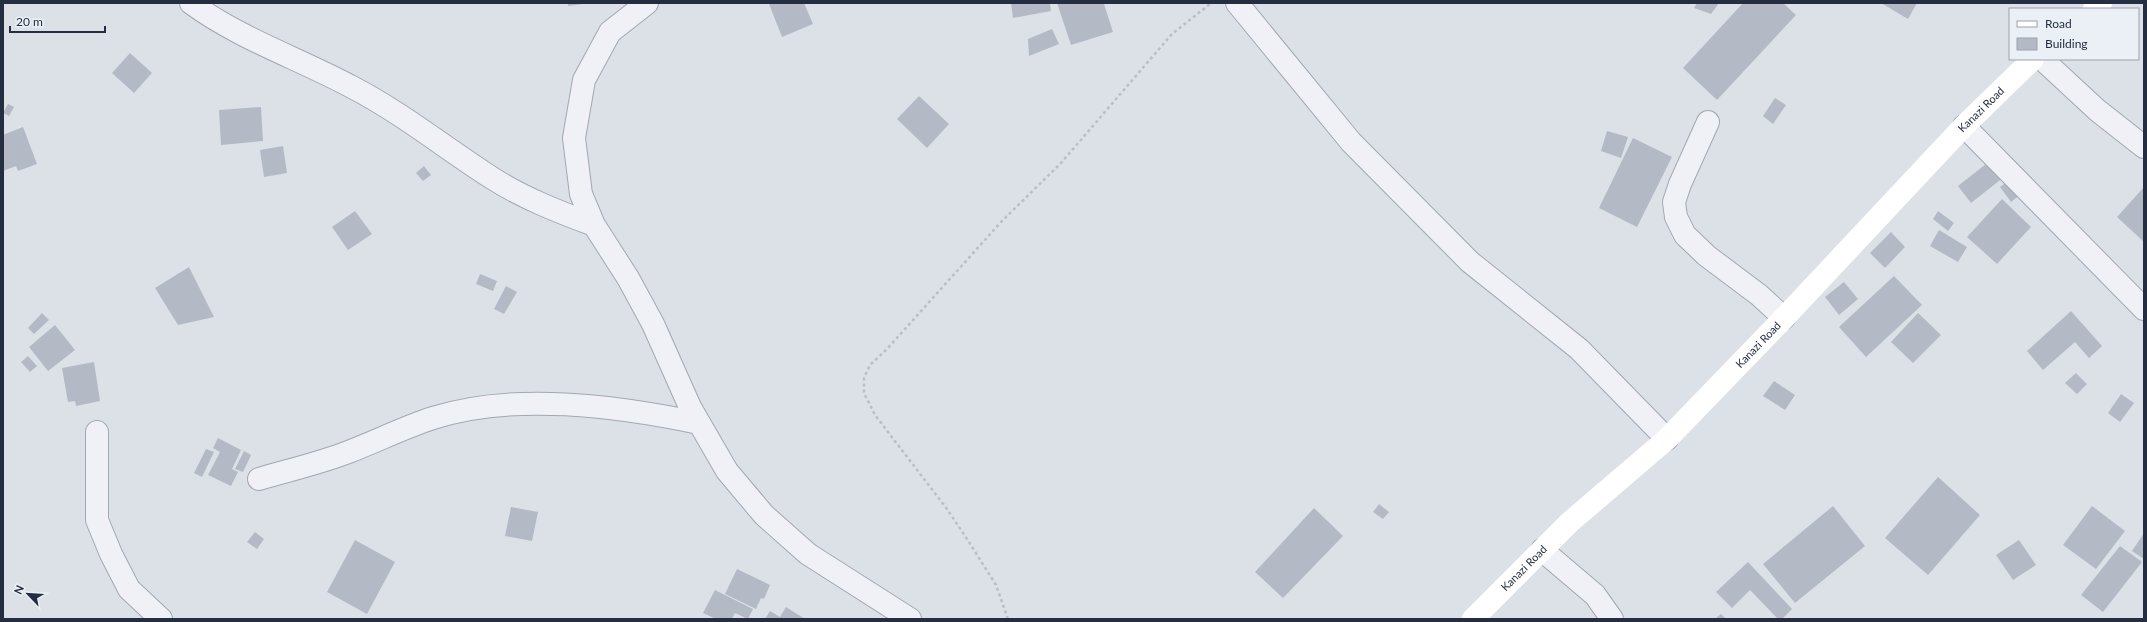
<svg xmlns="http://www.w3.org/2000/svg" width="2147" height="622" font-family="Lato,sans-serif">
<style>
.building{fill:#b3bac5}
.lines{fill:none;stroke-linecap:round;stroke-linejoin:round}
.minor-casing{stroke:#a1a8b2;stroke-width:24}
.path{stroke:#babec7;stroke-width:2.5;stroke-dasharray:3 3;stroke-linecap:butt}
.minor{stroke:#eff1f6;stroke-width:22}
.secondary{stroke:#fff;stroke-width:22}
.labels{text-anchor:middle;stroke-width:3;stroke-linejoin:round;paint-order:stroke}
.street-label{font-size:11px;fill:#242e40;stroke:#ebf0f6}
</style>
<rect width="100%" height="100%" fill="#dce1e8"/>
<path class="building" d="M568 3H582L583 4 568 6Z
M773 3H804L813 24 782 37 769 4Z
M1011 3H1050L1051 11 1013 18Z
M1057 3H1107L1104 4 1113 32 1071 45Z
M1697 3H1719L1711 14 1694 8Z
M1743 3H1783L1796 15 1717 100 1683 68Z
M1881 3H1917L1908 19Z
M1052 29 1059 44 1029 56 1028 39Z
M130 53 152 73 134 93 112 73Z
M919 96 949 124 927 148 897 119Z
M1775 98 1786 105 1773 124 1763 116Z
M8 104 14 107 9 116 3 113Z
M261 107 263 141 221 145 219 110Z
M23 127 37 164 18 171 16 166 3 171V135Z
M1607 131 1628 137 1621 158 1601 151Z
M1633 138 1672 157 1637 227 1599 208Z
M283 146 287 173 264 177 260 150Z
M1991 160 2004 177 1971 203 1958 186Z
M424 166 431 175 423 181 416 173Z
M2010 180 2021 194 2011 202 2000 187Z
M2144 187V242L2117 217Z
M2002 199 2031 227 1997 264 1967 237Z
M355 211 372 234 348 250 332 227Z
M1938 211 1954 223 1948 231 1933 219Z
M1939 230 1967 247 1958 262 1930 246Z
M1891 232 1905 247 1885 268 1870 253Z
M189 267 214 317 178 325 155 288Z
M480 274 497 281 493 291 476 284Z
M1894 276 1922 305 1866 357 1839 327Z
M1844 282 1858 299 1839 315 1825 297Z
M506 286 517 292 504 314 494 309Z
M2071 311 2102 346 2089 358 2075 342 2043 370 2027 351Z
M42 313 49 320 34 334 28 328Z
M1918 313 1941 335 1913 363 1891 342Z
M55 325 75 350 48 371 29 347Z
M28 356 37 366 30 372 21 362Z
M94 362 100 401 76 406 75 401 68 402 62 368Z
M2076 373 2087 384 2077 394 2065 383Z
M1774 381 1795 395 1785 410 1763 396Z
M2121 394 2134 403 2120 422 2108 413Z
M218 438 241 450 232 469 238 472 231 486 208 475 220 452 213 448Z
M206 449 214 452 202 477 194 473Z
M244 451 251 455 243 472 235 469Z
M1938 477 1980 515 1928 575 1885 538Z
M1379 504 1389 512 1383 519 1373 512Z
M1833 506 1865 546 1795 603 1763 564Z
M2092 506 2125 531 2096 569 2063 545Z
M511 507 538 512 532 541 505 536Z
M1314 508 1343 536 1283 598 1255 572Z
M255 532 264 539 257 549 247 542Z
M2144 533V559L2132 551Z
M355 540 395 562 367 614 327 592Z
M2019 540 2036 565 2013 580 1996 555Z
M2120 546 2142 562 2103 612 2081 595Z
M1748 562 1792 609 1782 619H1778L1750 590 1732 608 1716 592Z
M737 569 770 585 764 599 761 598 756 609 725 594Z
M715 590 753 609 748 619 735 613 732 619H716L703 613Z
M786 607 805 619H765L770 611 780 617Z
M1721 614 1726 619H1715Z"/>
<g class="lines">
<defs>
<path id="minor" d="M191 3C240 39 298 58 352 87 402 113 445 148 492 178 523 198 559 212 594 225
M647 3 610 32 584 80 574 138 581 194 594 225 628 278 653 324 690 407 727 471 764 515 808 554 910 619
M1237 3 1351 142 1470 262 1579 349 1667 439
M2042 59 2097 110 2144 147
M1708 122 1680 184 1674 202 1676 217 1685 235 1707 256 1759 295 1784 318
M1964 126 2144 309
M97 432V520L111 554 129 589 161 619
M259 479C286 471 316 464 343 454 373 443 402 428 433 418 514 392 617 406 699 423
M1542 550 1595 595 1612 619"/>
</defs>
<use href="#minor" class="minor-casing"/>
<path class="path" d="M1008 619 996 585 969 542 947 509 875 415 864 393V378L870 365 887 349 1001 222 1061 163 1172 34 1210 4"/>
<use href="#minor" class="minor"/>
<g class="secondary">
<path d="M2094 9 2101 3"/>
<path id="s1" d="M1473 619 1570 522 1667 439 1784 318 1964 126 2033 59"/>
</g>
</g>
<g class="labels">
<g class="street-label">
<text dy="4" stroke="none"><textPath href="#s1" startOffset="720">Kanazi Road</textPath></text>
<text dy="4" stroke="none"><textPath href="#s1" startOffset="396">Kanazi Road</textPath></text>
<text dy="4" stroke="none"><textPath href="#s1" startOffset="72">Kanazi Road</textPath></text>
</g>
</g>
<rect width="2147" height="622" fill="none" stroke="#242e40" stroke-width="8"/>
<rect x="2009" y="8" width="130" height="52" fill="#ebf0f6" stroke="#9ba2ad"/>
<rect x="2017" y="21" width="20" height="6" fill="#ffffff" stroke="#9ba2ad"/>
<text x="2045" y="28" font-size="12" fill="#242e40">Road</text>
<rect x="2017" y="38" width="20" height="12" fill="#b3bac5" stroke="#9ba2ad"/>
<text x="2045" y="48" font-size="12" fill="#242e40">Building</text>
<g transform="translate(28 594) rotate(295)" stroke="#ebf0f6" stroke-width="3" paint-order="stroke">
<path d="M0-3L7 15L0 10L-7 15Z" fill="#242e40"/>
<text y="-6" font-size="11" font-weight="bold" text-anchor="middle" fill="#242e40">N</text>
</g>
<path d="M10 26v6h95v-6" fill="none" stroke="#242e40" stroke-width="2"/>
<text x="16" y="26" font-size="12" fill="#242e40" stroke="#ebf0f6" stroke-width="3" paint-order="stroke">20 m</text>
</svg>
